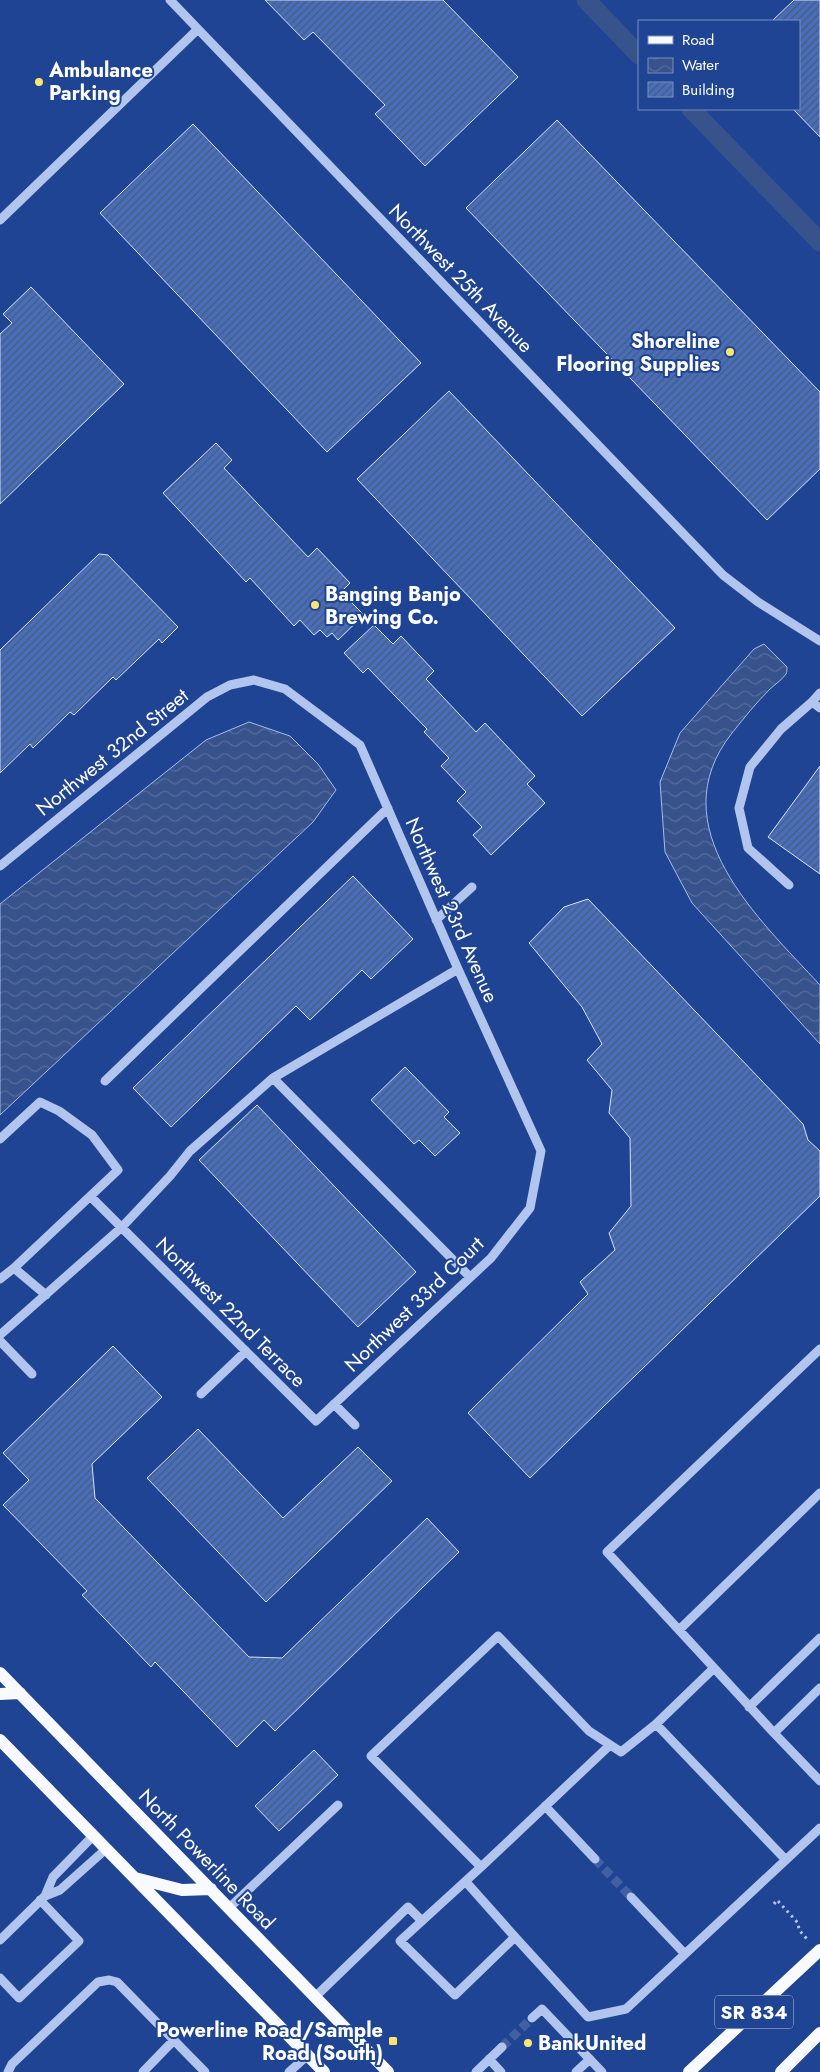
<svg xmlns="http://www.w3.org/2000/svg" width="820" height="2072" font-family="Jost,sans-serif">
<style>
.water{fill:url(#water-waves);stroke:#a5beef}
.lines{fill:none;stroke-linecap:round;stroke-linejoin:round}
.canal{stroke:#38528c;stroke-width:19}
.building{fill:url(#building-hatch);stroke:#d8e3fa}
.minor-tunnel{stroke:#4160a3;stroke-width:9;stroke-dasharray:9 4.5;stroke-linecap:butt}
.path{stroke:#b2c5ee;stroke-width:3;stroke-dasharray:2.5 4;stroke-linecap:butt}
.minor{stroke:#b2c5ee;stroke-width:9}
.major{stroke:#f9faff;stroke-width:12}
.poi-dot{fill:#fbe572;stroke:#1f4493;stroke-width:2}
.labels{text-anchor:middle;stroke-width:4;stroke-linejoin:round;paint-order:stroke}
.shield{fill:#1f4493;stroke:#bcc7df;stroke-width:1}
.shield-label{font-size:19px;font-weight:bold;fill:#fff}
.poi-label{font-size:20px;font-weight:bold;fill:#fff;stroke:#1f4493;text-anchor:start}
.street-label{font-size:20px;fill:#fff;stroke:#1f4493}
</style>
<defs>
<pattern id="water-waves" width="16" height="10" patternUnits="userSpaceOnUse" patternTransform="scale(1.25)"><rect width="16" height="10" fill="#38528c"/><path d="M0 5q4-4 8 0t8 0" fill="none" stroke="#566c9d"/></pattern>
<pattern id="building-hatch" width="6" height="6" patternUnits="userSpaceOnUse" patternTransform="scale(1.25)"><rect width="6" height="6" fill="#486db9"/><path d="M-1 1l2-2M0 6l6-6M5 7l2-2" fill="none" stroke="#4a5b7d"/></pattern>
</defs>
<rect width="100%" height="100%" fill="#1f4493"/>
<path class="water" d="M764 644 787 667C787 668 787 673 786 674 782 680 774 685 769 690 756 703 744 718 732 733 658 827 759 919 820 985V1044L692 903 665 852 660 782 680 733 754 649Z
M249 722 290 736 318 764 336 790 313 822 0 1115V904L206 740Z"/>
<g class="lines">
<path class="canal" d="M586 0 639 55
M691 109 820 242"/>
</g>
<path class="building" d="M265 0H443L518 77 425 166 375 114 385 105 313 32 304 40Z
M794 0H820V137L793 109H799V21H772Z
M557 120 820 392V469L767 520 466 208Z
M193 124 421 363 327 452 100 213Z
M31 287 124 384 0 504V334L12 323 3 314Z
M449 391 675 628 582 716 357 479Z
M216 443 232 460 224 468 308 557 317 548 350 583 341 592 364 615 338 640 332 633 327 637 320 630 314 635 300 620 294 626 250 578 246 582 163 493Z
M99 554 108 555 178 627 162 643 159 639 116 680 113 677 74 715 70 712 33 748 30 744 0 773V650Z
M374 625 393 644 401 636 434 671 426 679 476 732 485 723 535 776 527 784 545 803 491 855 473 835 482 827 457 801 466 792 441 766 449 758 424 732 427 729 368 668 363 673 344 653Z
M820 766V874L768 837Z
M353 876 413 939 371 979 362 970 310 1020 296 1006 171 1127 133 1088Z
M588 899 803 1124 808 1140 820 1151V1196L530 1478 468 1413 588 1294 580 1282 615 1250 609 1233 631 1206 630 1138 609 1113 612 1090 587 1060 602 1044 582 1007 529 943 564 907Z
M405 1067 449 1112 444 1117 460 1133 435 1156 419 1140 414 1144 371 1100Z
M257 1105 416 1272 358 1327 199 1160Z
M113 1346 162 1397 92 1464 95 1498 249 1657 282 1658 427 1518 459 1552 275 1731 264 1720 237 1747 155 1662 151 1667 82 1595 87 1591 3 1505 29 1480 3 1453Z
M198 1429 283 1518 358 1447 392 1481 266 1602 147 1478Z
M314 1750 338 1775 279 1831 255 1806Z"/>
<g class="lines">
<path class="minor-tunnel" d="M595 1859 631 1897
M502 2047 532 2018"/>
<path class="path" d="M774 1904 777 1900 798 1923 799 1930 807 1939"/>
<path class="minor" d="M170 0 723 575 758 602 820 641
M0 220 198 29
M820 693 812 702 820 708
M0 866 207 697 230 685 254 680 285 689 360 745 458 969 541 1151 530 1208 491 1258 316 1421 91 1197
M789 885 748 848 739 808 750 767 781 729 812 702
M436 920 472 887
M273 1078 470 1277
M105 1081 388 808
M0 1139 40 1102 59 1111 92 1135 118 1170 14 1268 0 1279
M14 1268 46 1295
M0 1335 122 1227 170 1176 190 1151 273 1078 458 969
M0 1341 32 1374
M201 1394 246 1351
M334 1404 355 1425
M679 1630 820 1493
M820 1688 774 1733 820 1781
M749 1707 820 1638
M656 1724 714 1668
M774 1733 607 1552 820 1349
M545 1806 595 1859
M786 1860 656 1724 621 1752 589 1731 498 1636 371 1756 481 1867 400 1941 455 1995 515 1937 588 2017 626 2009 820 1828
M481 1867 610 1745
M466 1882 515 1937
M45 1896 53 1877 93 1836
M631 1897 685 1954
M229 1908 338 1805
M0 1940 45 1896 60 1890 106 1849
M0 1978 19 1998 79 1941 40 1900
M315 1997 408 1907 422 1921
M532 2018 542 2009 602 2072
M489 2059 501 2072
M8 2072 12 2064 98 1982 109 1980 117 1982 205 2072
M143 2072 174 2040
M289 2072 308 2055
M476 2072 502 2047
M576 2072 590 2059"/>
<path class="major" d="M0 1673 388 2072
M0 1694 20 1693
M0 1740 324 2072
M135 1878 182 1890 211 1889
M689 2072 820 1950
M781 2072 820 2033"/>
</g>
<g class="poi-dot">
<circle cx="39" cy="82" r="5"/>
<circle cx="730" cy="352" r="5"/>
<circle cx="315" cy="605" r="5"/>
<rect x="388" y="2036" width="10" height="10" rx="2.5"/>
<circle cx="528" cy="2043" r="5"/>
</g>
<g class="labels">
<rect class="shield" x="715" y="1995.5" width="78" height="33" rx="4"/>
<g class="shield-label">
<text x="754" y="2019">SR 834</text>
</g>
<g class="poi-label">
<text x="49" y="77">Ambulance<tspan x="49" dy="23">Parking</tspan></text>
<text x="720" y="348" text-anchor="end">Shoreline<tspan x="720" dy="23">Flooring Supplies</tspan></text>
<text x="325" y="601">Banging Banjo<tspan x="325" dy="23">Brewing Co.</tspan></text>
<text x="383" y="2037" text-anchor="end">Powerline Road/Sample<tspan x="383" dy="23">Road (South)</tspan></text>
<text x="538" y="2050">BankUnited</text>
</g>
<g class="street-label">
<text transform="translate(461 278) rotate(46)" y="7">Northwest 25th Avenue</text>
<text transform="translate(112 752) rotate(-39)" y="7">Northwest 32nd Street</text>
<text transform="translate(452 910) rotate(66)" y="7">Northwest 23rd Avenue</text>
<text transform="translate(414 1304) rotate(-44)" y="7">Northwest 33rd Court</text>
<text transform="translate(231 1312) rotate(45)" y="7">Northwest 22nd Terrace</text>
<text transform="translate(207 1859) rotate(46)" y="7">North Powerline Road</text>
</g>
</g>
<rect x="638" y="20" width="162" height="90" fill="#1f4493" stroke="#798fbe"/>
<rect x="648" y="36" width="25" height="8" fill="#f9faff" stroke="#798fbe"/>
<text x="682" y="45" font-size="15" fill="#ffffff">Road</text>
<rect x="648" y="58" width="25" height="15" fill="url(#water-waves)" stroke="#798fbe"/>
<text x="682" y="70" font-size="15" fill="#ffffff">Water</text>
<rect x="648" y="82" width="25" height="15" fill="url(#building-hatch)" stroke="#798fbe"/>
<text x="682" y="95" font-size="15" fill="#ffffff">Building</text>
</svg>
